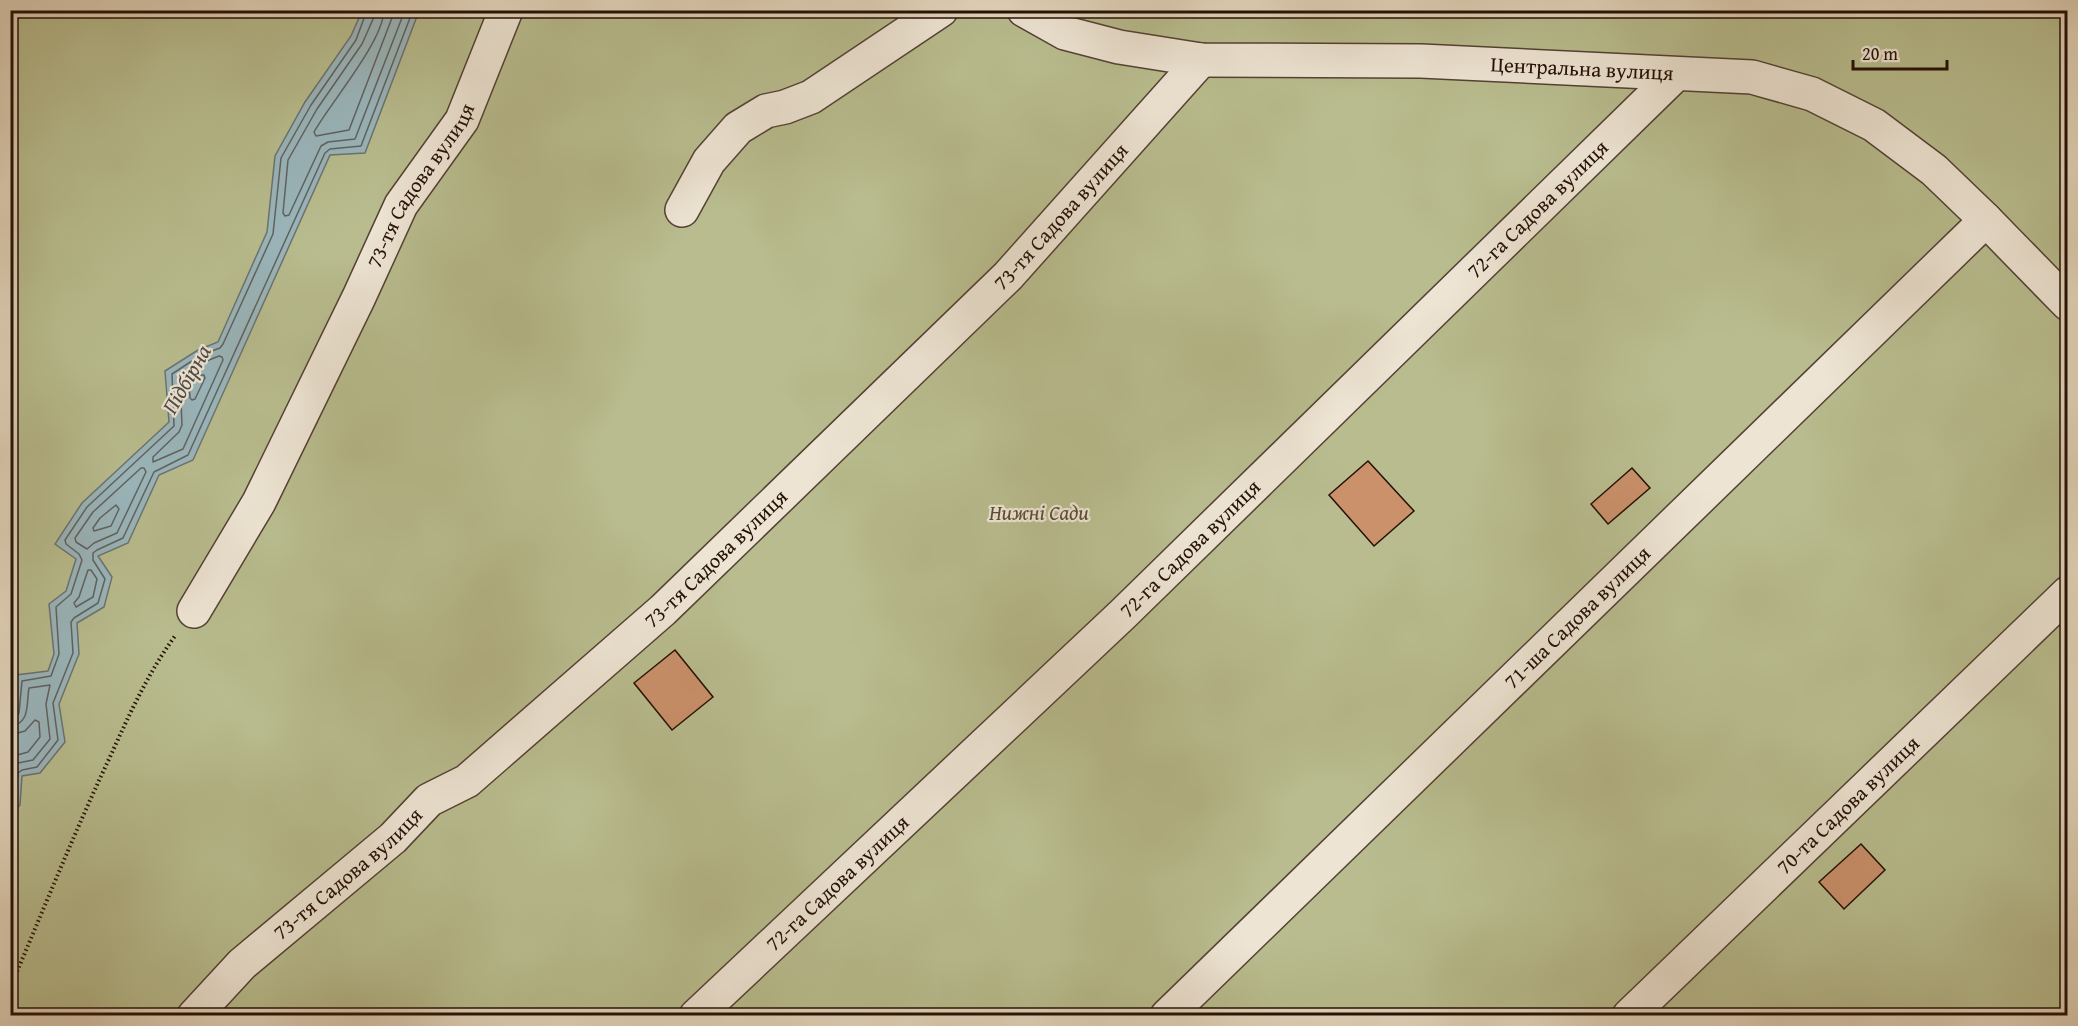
<svg xmlns="http://www.w3.org/2000/svg" width="2078" height="1026" font-family="'Gentium Book Plus',serif">
<style>
.green{fill:#b8bc8e;stroke:#6e664a;stroke-width:1.5}
.water{fill:#9ab6bc;stroke:#6b7473;stroke-width:1.5}
.lines{fill:none;stroke-linecap:round;stroke-linejoin:round}
.shore{stroke:#5f6361;stroke-width:1.5}
.building{fill:#ca916b;stroke:#241006;stroke-width:1.5}
.minor-casing{stroke:#544134;stroke-width:36}
.path{stroke:#241006;stroke-width:4;stroke-dasharray:1.5 3;stroke-linecap:butt}
.minor{stroke:#ede4d3;stroke-width:33}
.labels{text-anchor:middle;stroke-width:4.5;stroke-linejoin:round;paint-order:stroke}
.street-label{font-size:21px;fill:#241006;stroke:#ede4d3}
.park-label{font-size:21px;font-style:italic;fill:#584c36;stroke:#ede4d3}
.water-label{font-size:22px;font-style:italic;fill:#4d4a46;stroke:#ede4d3}
</style>
<rect width="100%" height="100%" fill="#e3d5bc"/>
<filter id="stains"><feTurbulence type="fractalNoise" baseFrequency=".00333" numOctaves="4"/><feColorMatrix values="0 0 0 0 .2 0 0 0 0 .09 0 0 0 0 .02 0 0 0 .5 -.17"/></filter>
<radialGradient id="worn" r=".72"><stop offset=".6" stop-color="#630" stop-opacity="0"/><stop offset="1" stop-color="#630" stop-opacity=".3"/></radialGradient>
<path class="green" d="M11 11H2067V1015H11Z"/>
<path class="water" d="M362 11H419L365 153 330 155 193 460 159 475 128 543 98 556 112 577 104 607 77 623 79 654 59 704 65 742 40 773 22 776 20 805 11 815 10 742 16 675 48 671 54 654 49 604 66 591 76 559 55 544 82 503 169 422 165 371 198 350 218 342 267 232 275 156 305 102 351 36Z"/>
<g class="lines">
<path class="shore" d="M375 10 374 17 362 44 317 109 288 160 283 213 285 216 289 215 321 146 328 142 355 139 405 10
M384 10C383 42 331 102 314 132L316 136 349 130 395 10
M219 356 222 357 223 360 183 449 153 462V457L179 432 182 425 180 378 204 362Z
M201 375H204L205 378 195 399 192 400 190 398 189 383Z
M141 468H144L146 472 117 533 94 543 87 549 76 542 75 538 93 512Z
M116 505 119 509 111 526 94 531 93 528 100 518Z
M88 570H91L97 579 93 597 76 607 74 603 79 597Z
M10 718 16 717 19 713 22 681 51 676 59 654 56 607 71 594 82 560 79 554 66 544 65 540 87 507 174 426 172 374 201 355 220 348 223 344 273 234 281 158 311 105 356 40 367 10
M10 726C31 724 26 703 29 688L50 685 46 704 50 739 33 760 18 763 10 770
M10 735 25 731 35 720 39 722 40 737 28 752 10 757
M10 806 15 801 18 773 22 770 37 767 58 740 53 703 73 653 71 622 74 618 98 603 105 579 93 560V553L97 550 123 538 154 472 188 455 325 153 330 149 361 146 413 10"/>
</g>
<path class="building" d="M1368 461 1414 511 1374 546 1329 495Z
M1632 468 1650 488 1608 524 1591 504Z
M675 650 713 697 672 730 634 683Z
M1861 844 1885 870 1844 909 1819 882Z"/>
<g class="lines">
<defs>
<g id="minor">
<path id="s1" d="M1024 10 1065 33 1119 47 1201 60 1421 61 1752 77 1812 94 1874 125 1934 170 1986 220 2068 304"/>
<path d="M682 210 709 161 738 128 766 111 785 107 811 97 941 10"/>
<path id="s2" d="M194 611 259 502 359 297 401 205 462 120 506 10"/>
<path id="s3" d="M194 1016 242 964 393 838 429 800 467 781 663 610 1008 276 1201 60"/>
<path id="s4" d="M696 1016 1123 614 1676 74"/>
<path id="s5" d="M1167 1016 1986 220"/>
<path id="s6" d="M1629 1016 2068 593"/>
</g>
</defs>
<use href="#minor" class="minor-casing"/>
<path class="path" d="M10 988C43 911 74 833 110 757 129 715 148 673 175 636"/>
<use href="#minor" class="minor"/>
</g>
<g class="labels">
<g class="street-label">
<text dy="7" stroke="none"><textPath href="#s1" startOffset="567">Центральна вулиця</textPath></text>
<text dy="7" stroke="none"><textPath href="#s2" startOffset="483">73-тя Садова вулиця</textPath></text>
<text dy="7" stroke="none"><textPath href="#s4" startOffset="1166">72-га Садова вулиця</textPath></text>
<text dy="7" stroke="none"><textPath href="#s3" startOffset="1182">73-тя Садова вулиця</textPath></text>
<text dy="7" stroke="none"><textPath href="#s4" startOffset="680">72-га Садова вулиця</textPath></text>
<text dy="7" stroke="none"><textPath href="#s3" startOffset="696">73-тя Садова вулиця</textPath></text>
<text dy="7" stroke="none"><textPath href="#s5" startOffset="572">71-ша Садова вулиця</textPath></text>
<text dy="7" stroke="none"><textPath href="#s6" startOffset="304">70-та Садова вулиця</textPath></text>
<text dy="7" stroke="none"><textPath href="#s3" startOffset="210">73-тя Садова вулиця</textPath></text>
<text dy="7" stroke="none"><textPath href="#s4" startOffset="194">72-га Садова вулиця</textPath></text>
</g>
<g class="park-label">
<text x="1039" y="520">Нижні Сади</text>
</g>
<g class="water-label">
<text transform="translate(186 379) rotate(-60)" y="8">Підбірна</text>
</g>
</g>
<rect width="2078" height="1026" fill="none" stroke="#e3d5bc" stroke-width="36"/>
<rect x="12" y="12" width="2054" height="1002" fill="none" stroke="#241006" stroke-width="3"/>
<rect x="18" y="18" width="2042" height="990" fill="none" stroke="#241006" stroke-width="1.5"/>
<path d="M1853 60v9h94v-9" fill="none" stroke="#241006" stroke-width="3"/>
<text x="1862" y="60" font-size="18" fill="#241006" stroke="#ede4d3" stroke-width="4.5" paint-order="stroke">20 m</text>
<rect width="100%" height="100%" filter="url(#stains)"/>
<rect width="100%" height="100%" fill="url(#worn)"/>
</svg>
